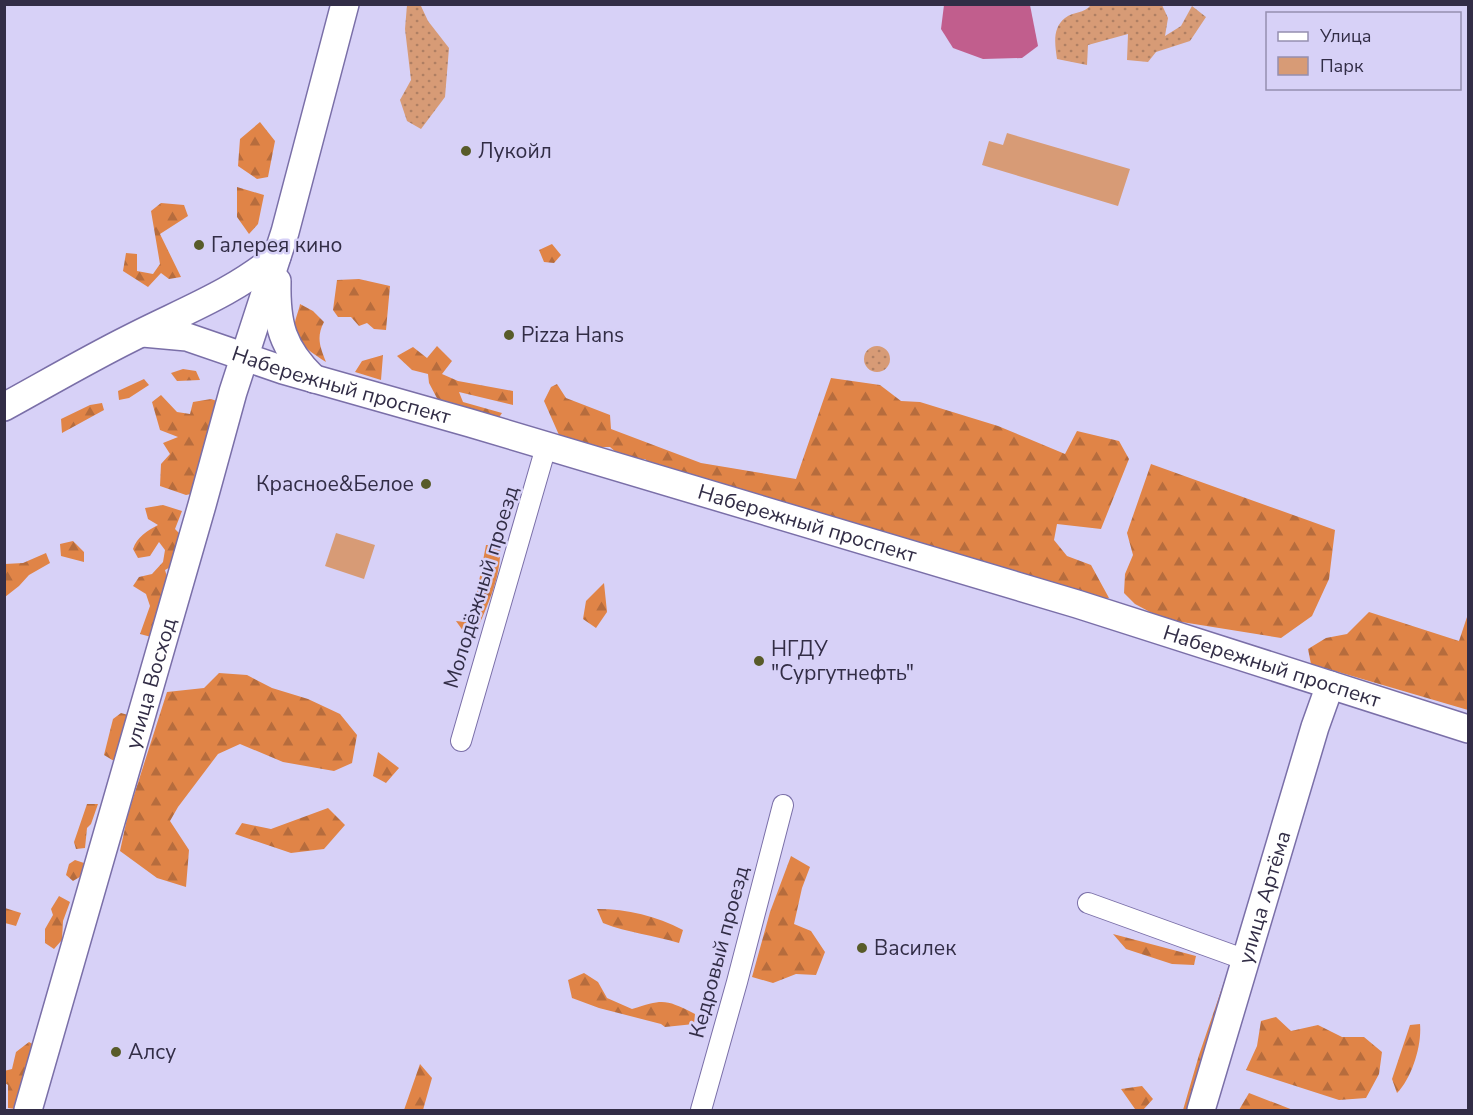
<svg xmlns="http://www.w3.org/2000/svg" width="1473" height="1115" font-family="'Nunito Sans',sans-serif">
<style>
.grass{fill:url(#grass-dots)}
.forest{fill:url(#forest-firs)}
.park{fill:#d79b76}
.water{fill:#c15e8d}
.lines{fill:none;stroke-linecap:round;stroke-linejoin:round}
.street-casing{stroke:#7a6fa8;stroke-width:22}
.secondary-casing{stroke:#7a6fa8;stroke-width:30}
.street{stroke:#fff;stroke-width:20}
.secondary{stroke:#fff;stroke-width:27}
.poi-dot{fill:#585b29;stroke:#d7d1f7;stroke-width:2}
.labels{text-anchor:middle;stroke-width:5;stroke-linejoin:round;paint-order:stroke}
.poi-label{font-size:21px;fill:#322d46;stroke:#d7d1f7;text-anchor:start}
.street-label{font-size:21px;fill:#322d46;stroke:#d7d1f7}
</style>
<defs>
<pattern id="grass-dots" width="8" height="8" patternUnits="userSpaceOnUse" patternTransform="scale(1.5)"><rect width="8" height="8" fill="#d79b76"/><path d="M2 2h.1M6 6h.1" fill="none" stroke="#af7f63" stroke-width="1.8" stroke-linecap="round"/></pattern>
<pattern id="forest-firs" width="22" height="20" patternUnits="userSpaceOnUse" patternTransform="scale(1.5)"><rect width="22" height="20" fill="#e08447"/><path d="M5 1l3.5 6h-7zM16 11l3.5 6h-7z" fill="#b66c3d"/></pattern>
</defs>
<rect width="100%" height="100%" fill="#d7d1f7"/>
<path class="grass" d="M407 5H423L421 6 428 21 449 48 445 97 421 129 407 121 400 100 411 80 405 29Z
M1091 5H1162L1168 18 1165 36 1181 26 1192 6 1206 17 1190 41 1156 52 1148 62 1127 60 1128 34 1088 45 1087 65 1057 59C1055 45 1052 28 1065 18 1074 11 1084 14 1091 5Z
M864 359a13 13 0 1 1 26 0a13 13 0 1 1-26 0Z"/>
<path class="forest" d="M260 122 275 141 268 177 257 179 238 166 240 139Z
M237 187 264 195 258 224 249 234 237 217Z
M161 203 184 205 188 216 160 234 181 277 169 279 161 273 148 287 123 271 126 253 137 254V271L153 274 160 264 151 211Z
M552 244 561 255 554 263 544 262 539 250Z
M359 279 390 286 386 330 374 329 367 323 359 326 351 317H338L333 310 337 280Z
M300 304 313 311 324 322C316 337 320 347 326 362 314 354 296 344 295 327 294 320 299 311 300 304Z
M437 346 452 361 442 374 458 381 513 391V405L459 392 463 402 502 413 498 419 439 402 429 383 428 374 412 370 397 356 413 347 427 358Z
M383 355 381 380 355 372 362 361Z
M183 369 196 371 200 380 177 381 171 373Z
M831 378 880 385 901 401 920 402 998 426 1065 454 1077 431 1119 441 1129 459 1101 529 1057 524 1054 540 1067 556 1091 565 1109 598 1099 600 1013 570 660 473 645 459H624L610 447H586L559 435 544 401 551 387 557 384 566 398 610 415 611 429 701 463 796 479Z
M144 379 149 385 129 398 119 400 118 391Z
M161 395 177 412 190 414 193 402 211 399 223 403 196 493 186 495 160 486 161 464 170 454 163 443 178 437 160 430 152 402Z
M102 403 104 410 62 433 61 419 90 405Z
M1151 464 1335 530 1329 579 1312 616 1281 638 1163 619 1135 604 1124 593 1125 574 1133 555 1127 533Z
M163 505 182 511 175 529 184 538 176 564 165 570 169 583 155 638 140 634 150 606 146 594 133 586 139 577 152 574 163 562 165 550 159 542 150 556 138 558 133 549C137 537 147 531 158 525L148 519 145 508Z
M73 541 84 552V562L61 556 60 544Z
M486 545H500C502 575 488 605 476 632L466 635 456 621 465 622 475 602Z
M46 553 50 563 29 575 19 586 5 597V564L23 563Z
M604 583 607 612 596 628 583 619 586 601Z
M1369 612 1459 641 1468 614V710L1311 664 1308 649 1326 638 1347 634Z
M219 673 247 675 272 688 308 699 340 714 357 735 352 763 334 771 283 762 240 744 218 754 178 807 170 821 189 850 186 887 157 878 120 851 128 814 167 692 204 688Z
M121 713 128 715 114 761 104 755 113 719Z
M378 752 399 768 386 783 373 776Z
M87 804H98L91 824 87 828 85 848 76 849 74 842Z
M328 808 345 825 324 849 291 853 235 834 242 823 271 829Z
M791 856 810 867 802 888 794 924 811 931 825 952 816 975 796 974 773 983 752 977 770 912Z
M75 860 84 863 83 875 73 881 66 875 69 864Z
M59 896 70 902 63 921 62 940 54 949 45 943V929L53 915 51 909Z
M5 908 21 913 16 926 5 923Z
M597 909C628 909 656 916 683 930L679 943C653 935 628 933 603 923Z
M1113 934 1196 956 1194 965 1172 964 1126 949Z
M584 973 598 982 607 998 632 1009C664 999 665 999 695 1014L694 1024 665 1027 661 1024 599 1008 572 998 568 980Z
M1225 979 1228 993 1194 1083 1189 1110H1183L1199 1055Z
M1276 1017 1291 1031 1318 1025 1342 1037H1364L1382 1052 1379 1074 1366 1098 1339 1100 1246 1070 1257 1046 1261 1021Z
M1420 1024C1422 1045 1412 1078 1397 1093L1392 1079 1410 1025Z
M29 1042 36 1046 16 1109 8 1108V1085L5 1083 4 1071 12 1069 16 1052Z
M420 1064 432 1078 423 1110H404Z
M1142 1086 1153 1099 1143 1110 1135 1109 1121 1089Z
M1249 1093 1293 1110H1239Z"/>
<path class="park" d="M1007 133 1130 169 1118 206 982 165 989 141 1003 145Z
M336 533 375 545 364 579 325 566Z"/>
<path class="water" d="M944 5H1030L1038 46 1022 58 983 59 953 48 941 29Z"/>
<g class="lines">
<defs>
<path id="street" d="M461 741 546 447
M1088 903 1246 960
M701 1110 737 982 783 805"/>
<g id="secondary">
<path d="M277 281C276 324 282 348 314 379"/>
<path id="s1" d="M143 333 187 337 283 370 470 423 1077 604 1468 729"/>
<path d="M4 407C46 384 87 360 129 339 179 313 234 293 277 256"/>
<path id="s2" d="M28 1110 202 505 233 392 285 232 345 4"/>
<path id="s3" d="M1201 1110 1315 727 1330 685"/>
</g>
</defs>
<use href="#street" class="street-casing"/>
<use href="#secondary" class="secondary-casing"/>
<use href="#street" class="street"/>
<use href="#secondary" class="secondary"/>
</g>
<g class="poi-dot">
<circle cx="466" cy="151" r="6"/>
<circle cx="199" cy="245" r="6"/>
<circle cx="509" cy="335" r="6"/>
<circle cx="426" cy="484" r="6"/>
<circle cx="759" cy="661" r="6"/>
<circle cx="862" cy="948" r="6"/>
<circle cx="116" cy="1052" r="6"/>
</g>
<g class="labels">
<g class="poi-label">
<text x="478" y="158">Лукойл</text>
<text x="211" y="252">Галерея кино</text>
<text x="521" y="342">Pizza Hans</text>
<text x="414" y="491" text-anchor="end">Красное&amp;Белое</text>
<text x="771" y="656">НГДУ<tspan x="771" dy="24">"Сургутнефть"</tspan></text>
<text x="874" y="955">Василек</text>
<text x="128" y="1059">Алсу</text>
</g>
<g class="street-label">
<text dy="7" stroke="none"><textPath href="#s1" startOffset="206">Набережный проспект</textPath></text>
<text dy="7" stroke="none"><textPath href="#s1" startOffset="692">Набережный проспект</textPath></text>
<text transform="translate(481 587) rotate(-73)" y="7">Молодёжный проезд</text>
<text dy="7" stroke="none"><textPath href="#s1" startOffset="1178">Набережный проспект</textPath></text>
<text dy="7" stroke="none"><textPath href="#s2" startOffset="444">улица Восход</textPath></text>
<text dy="7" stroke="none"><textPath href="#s3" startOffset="222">улица Артёма</textPath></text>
<text transform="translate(719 952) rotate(-75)" y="7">Кедровый проезд</text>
</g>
</g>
<rect width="1473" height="1115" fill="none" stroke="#322d46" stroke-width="12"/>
<rect x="1266" y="12" width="195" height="78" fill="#d7d1f7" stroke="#958fb0" stroke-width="1.5"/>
<rect x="1278" y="32" width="30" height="9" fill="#ffffff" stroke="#958fb0" stroke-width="1.5"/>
<text x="1320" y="42" font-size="18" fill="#322d46">Улица</text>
<rect x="1278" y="57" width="30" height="18" fill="#d79b76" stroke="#958fb0" stroke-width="1.5"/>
<text x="1320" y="72" font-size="18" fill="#322d46">Парк</text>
</svg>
